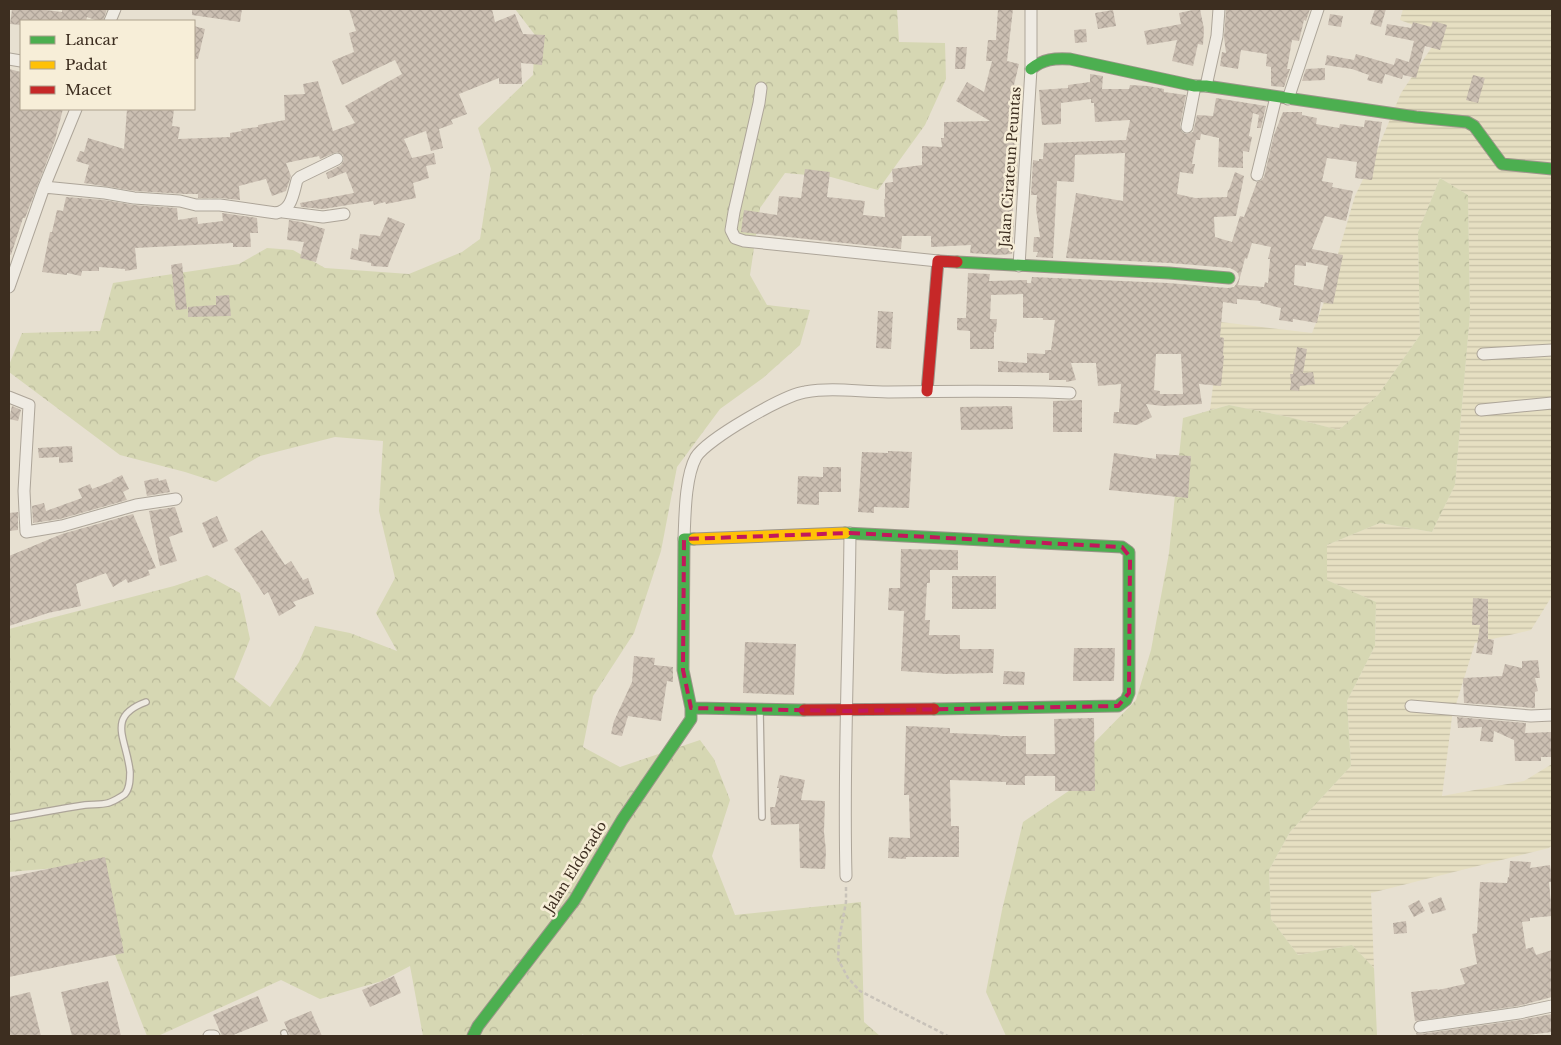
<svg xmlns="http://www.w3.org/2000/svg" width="1561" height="1045" font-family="'Libre Baskerville',serif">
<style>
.farmland{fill:url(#farmland-rules)}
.forest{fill:url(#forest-crowns)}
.building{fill:url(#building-cross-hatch);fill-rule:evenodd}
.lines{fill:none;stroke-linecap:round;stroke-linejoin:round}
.lane-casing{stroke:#ada599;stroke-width:8}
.street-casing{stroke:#ada599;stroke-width:13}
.fast-casing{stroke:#9c958a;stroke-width:13}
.slow-casing{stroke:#9c958a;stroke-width:13}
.jam-casing{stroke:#9c958a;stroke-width:13}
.path{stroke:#c8c2b9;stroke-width:2.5;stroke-dasharray:4 2.5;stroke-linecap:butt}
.lane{stroke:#efebe3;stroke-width:5.5}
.street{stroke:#efebe3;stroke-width:11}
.fast{stroke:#4caf50;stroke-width:11}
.slow{stroke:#ffc107;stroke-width:11}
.jam{stroke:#c62828;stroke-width:11}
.marked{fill:none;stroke:#c2185b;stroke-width:4;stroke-dasharray:10 6;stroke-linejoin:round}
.labels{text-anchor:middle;stroke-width:5;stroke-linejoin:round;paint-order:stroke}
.street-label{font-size:14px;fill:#3d2e20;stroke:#f7eed8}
</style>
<defs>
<pattern id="farmland-rules" width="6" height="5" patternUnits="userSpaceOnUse" patternTransform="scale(1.25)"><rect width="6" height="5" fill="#e6dfc2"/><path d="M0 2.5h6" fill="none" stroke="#c6c0a6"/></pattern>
<pattern id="forest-crowns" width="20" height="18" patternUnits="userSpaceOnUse" patternTransform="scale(1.25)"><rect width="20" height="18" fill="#d6d7b3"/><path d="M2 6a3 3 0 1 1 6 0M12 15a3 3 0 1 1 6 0" fill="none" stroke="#b9b99a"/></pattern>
<pattern id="building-cross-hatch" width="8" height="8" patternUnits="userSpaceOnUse" patternTransform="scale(1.25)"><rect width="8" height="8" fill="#cbbfb2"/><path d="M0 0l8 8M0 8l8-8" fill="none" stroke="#afa499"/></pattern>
</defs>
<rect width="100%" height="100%" fill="#e7e0d1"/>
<path class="farmland" d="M1403 9H1552V596L1531 630 1475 643 1452 717 1442 796 1524 781 1552 764V845L1549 848 1371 893 1374 968 1352 945 1298 955 1271 919 1269 870 1290 832 1351 766 1347 701 1375 646 1376 602 1327 580V545L1380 523 1432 532 1455 485 1470 314 1468 195 1440 178 1418 232 1420 335 1378 395 1339 430 1289 417 1229 405 1210 410 1221 322 1312 333 1323 305 1355 196 1378 148 1401 93 1440 35 1400 20Z"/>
<path class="forest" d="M515 9H897L899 42 945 43 946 79 925 125 878 190 831 177 785 173 760 208 750 275 767 305 810 310 800 345 763 378 720 409 677 467 661 551 634 633 593 696 583 747 620 767 700 740 714 759 730 800 712 856 735 915 861 902 864 1022 880 1036H584L583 1034 580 1036H423L410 966 382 981 320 999 281 980 158 1036H147L80 866 9 872V629L174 586 207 575 240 593 250 639 234 679 270 707 299 662 315 626 350 633 397 651 376 613 395 578 379 511 383 441 335 437 260 456 216 482 185 472 120 455 9 372V365L22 333 100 331 113 283 239 264 267 248 293 250 325 268 409 274 462 252 480 239 491 169 478 128 533 75 535 35Z
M1440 178 1468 195 1470 314 1455 485 1432 532 1380 523 1327 545V580L1376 602 1375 646 1347 701 1351 766 1290 832 1269 870 1271 919 1298 955 1352 945 1374 968 1377 1036H1006L986 992 1002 910 1023 822 1076 786 1087 750 1136 700 1151 650 1169 553 1183 418 1229 405 1289 417 1339 430 1378 395 1420 335 1418 232Z"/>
<path class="building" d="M12 9H38L62 12V9H107L103 21H98L87 17 86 21H21V25L10 24Z
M192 9H242L240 22 192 15Z
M349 9H492L495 22 515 14 523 34 545 35 542 65 521 63 522 84H499V78L459 94 467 114 451 120 453 124 439 129 443 148 431 151 426 131 404 139 412 158 434 153 436 164 426 166 429 178 413 183 416 198 386 204 385 202 374 205 373 201 323 209 301 207 300 203 354 193 346 172 328 179 326 173 341 165 344 160 343 155 337 152 320 159 319 156 286 163 291 176 286 191 272 196 266 179 239 186 240 200 220 198H198V194H185L135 191 84 183 89 165 76 161 80 151 84 152 88 138 124 149 127 109H174L172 126 180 127 178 139 230 137V133L242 131 241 129 258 127V125L285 120 284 95 305 94 303 84 318 81 333 131 355 123 345 106 402 74 395 60 342 85 332 61 354 52 349 33 356 31Z
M998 9H1013L1007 61 1019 64 1014 85 1020 86 1016 159H1018L1016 195H1013V220L1014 219 1012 254 998 255 970 253 971 245 931 247V236H902L901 249 741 232 744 210 777 215 779 196 801 198 805 169 830 172 827 197 865 201 863 215 885 217 884 199H885V183L893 182 892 169 922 165V146L942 147 941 138H944V122L990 121 956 101 967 82 984 92 992 61H986L988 40H996Z
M1197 9H1200L1204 29 1203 45 1198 44 1193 66 1172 61 1177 40 1147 45 1144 31 1181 24 1179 13Z
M1226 9H1310L1306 21 1304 20 1299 41 1292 40 1287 69H1290L1284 87 1271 86V67L1266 66 1267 54 1241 50 1238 69 1220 66 1222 52 1226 53 1224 37Z
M1375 9H1386L1381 27 1370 24Z
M1113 10 1116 26 1098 29 1095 13Z
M1330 14 1343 16 1341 27 1328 25Z
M1433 21 1447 25 1440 50 1425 46 1416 78 1403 75 1402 79 1385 74 1382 84 1367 80 1369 75 1352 69 1325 65 1327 55 1354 60 1356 54 1394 65 1396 58 1409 62 1414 41 1385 35 1387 24 1411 28 1413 22 1431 27Z
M194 26 205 29 198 59H194Z
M1086 29 1087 42 1075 43 1074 30Z
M956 47H967L965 69H955Z
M1325 68V80L1302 81 1306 69Z
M9 69 21 72V109H63L55 140 25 218H23L11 255 9 254Z
M1090 74 1103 76 1102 89H1129L1130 85 1148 86 1164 89V92L1186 95 1180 126 1182 132 1186 134 1193 132 1197 115 1213 116 1216 98 1266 106 1261 128H1257L1259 115 1253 113 1249 136 1252 137 1249 152 1243 151V168L1218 167 1219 138 1201 134 1200 140H1196L1192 164H1195L1193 174 1180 172 1177 194 1195 198 1227 197 1228 190H1229L1235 172 1244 176 1236 216 1214 217 1215 237 1232 242 1240 216 1244 217 1257 182 1262 180 1264 177 1274 135 1283 112H1302V115L1317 118 1316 124 1339 128 1340 124 1364 127 1365 120 1382 122 1372 180 1355 178 1357 162 1327 158 1322 181 1333 183 1332 187 1353 191 1346 221 1325 216 1312 249 1343 255 1333 304 1321 302 1317 323 1293 319V322L1279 320 1281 308 1260 303 1261 301 1237 299V304L1223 302 1220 337 1224 338 1223 355 1224 356 1221 386 1199 384 1202 404 1163 406 1146 404 1152 417 1137 425 1113 423 1114 412H1119L1121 384 1098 386 1096 363H1071L1076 380 1066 382V380H1049V373L998 372V361L1027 363V353L1045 354V350H1051L1055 320H1043V318H1023V294L991 295 990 319H997L996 332H994V349H970V331L957 330V318H966L968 273 990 274 989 281 1027 280V283H1031L1032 277 1168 283 1228 288 1234 287 1237 283 1239 278 1238 273 1234 270 1230 268 1170 263 1066 258 1076 193 1123 201 1125 153 1075 155 1074 182 1057 181 1053 258 1036 257 1038 252H1033L1034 237H1040L1036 209 1037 195H1031L1033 160 1039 161V159H1043L1044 143 1126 140 1130 120 1095 122 1094 103H1091V99L1061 103V124L1042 125 1039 90 1068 88V85L1090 82ZM1252 243 1271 247 1268 259H1270L1268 283 1265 282 1264 287 1238 285 1245 258 1247 259ZM1306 262 1328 266 1323 290 1294 285 1295 265 1306 266ZM1156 354H1181L1183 394H1160V391L1154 390Z
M1473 75 1485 78 1478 103 1466 100Z
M66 197 104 200 134 205 177 208 178 220 197 217 198 224 223 221 222 213 257 218 258 233H250L251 247H233V243L135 248 137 269 125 271V269L99 267V271H82L81 276 67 273V275L42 272 50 232H52L57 210 63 211Z
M388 217 405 224 389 263 388 267 371 266V263L350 259 352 248 358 250 360 234 380 236Z
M289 220 301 222 325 229 316 262 300 258 304 242 287 240Z
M182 263 187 309 176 310 171 265Z
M229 295 231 316 188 317V307L216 305V296Z
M878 311 893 312 891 349 876 348Z
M1297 347 1307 349 1303 373 1313 372 1315 384 1300 386 1299 391 1290 390 1291 382 1290 374H1293Z
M1082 400V432H1053V401Z
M12 406 21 410 18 421 9 419Z
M1012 406 1013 429 961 430 960 407Z
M72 446 73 462 59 463V457L39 458 38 448Z
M888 451 912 452 909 508 874 507V513L858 512 862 452 888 453Z
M1114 453 1156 459V454L1191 456 1188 498 1109 490Z
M823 467H841V492H819V505L797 504 798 476 823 477Z
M122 475 129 489 123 492 127 500 60 519 33 523 32 506 44 503 46 511 82 498 78 489 90 484 92 489 113 481 112 480Z
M158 478 159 481 166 479 170 492 147 496 144 481Z
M175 507 183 532 169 537 177 561 160 566 149 511Z
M18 512V530L9 531V513Z
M133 514 156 568 148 570 150 575 128 583 126 579 113 587 106 573 76 584 81 606 48 613 9 626V556L62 534Z
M217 516 228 541 213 548 202 523Z
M262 530 285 565 291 561 303 580 308 578 314 594 293 602 296 606 279 616 268 592 264 595 234 549Z
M901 549 958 550V570H930V583H927L925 620H930L929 635H960V649H994L993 673 946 674 901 671 904 611 888 610 889 588H900Z
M952 576H996V609H952Z
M1473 598 1488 599V639L1494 640 1492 655 1476 653 1480 625H1472Z
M745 642 796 644 794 695 743 693Z
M1074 648H1115L1114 681H1073Z
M634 656 655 658 654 665 673 667V682L667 681 661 721 628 716 622 736 611 734 614 721 632 682Z
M1538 660 1540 678H1535L1538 691 1535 692V708L1464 703 1463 678 1502 676 1505 664 1522 668V661Z
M1004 671 1025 672 1024 685 1003 684Z
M1457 717 1526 723 1525 733 1552 732V757H1541V761H1515L1514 740 1494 731 1493 742 1480 741 1482 727 1458 728Z
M1094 718 1095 791H1055V776H1025V785H1006V782L950 780 951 826H959V857H906V859L888 858 889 837 910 838 909 795H904L906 726 950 728V733L1000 735V736H1026V754H1055L1054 719Z
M780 775 805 780 801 800 825 801 824 832 826 851 825 869 800 868 799 824 771 825 770 807H775L779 788H777Z
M105 857 124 953 9 977V877Z
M1510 861 1531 862 1530 868 1550 865 1552 882H1549L1552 916 1530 918V921L1522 922 1526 949 1533 947 1536 955 1552 950V997L1518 1006 1415 1021 1411 992 1437 989 1438 990 1465 984 1460 969 1477 964 1472 934 1477 933 1480 882 1507 883 1508 877H1509Z
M1441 897 1446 910 1432 914 1428 903Z
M1419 900 1425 911 1414 917 1408 906Z
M1406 921 1407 933 1394 934 1393 923Z
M394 976 401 993 370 1007 362 990Z
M108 981 121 1036H72L61 992Z
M30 992 41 1036H9V997Z
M258 996 268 1021 231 1036H222L213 1015Z
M311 1011 322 1036H290L284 1022Z
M1552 1014V1032L1521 1036H1417L1416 1033 1421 1034 1520 1020Z"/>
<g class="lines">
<defs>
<path id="lane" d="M760 711 762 817
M9 818C34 814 59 809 85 805 92 804 101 805 108 803 112 802 121 797 125 794 130 788 130 779 130 772 127 739 105 717 146 702
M284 1033 285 1036"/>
<path id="street" d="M110 21 115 9
M9 59 21 61
M1206 86 1217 36 1219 9
M761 88 759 103 734 212 731 230 735 238 744 241 938 261
M1288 99 1318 9
M1187 127 1195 86
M1257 175 1276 97
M44 187 105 193 134 198 180 201 196 205H220L276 213C292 210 293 194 297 180L300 177 337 159
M283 212 323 217 344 214
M1019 266 1031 69V9
M9 287 44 187 76 109
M1483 354 1552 350
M9 397 29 405 24 491 26 532 62 526 136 505 176 499
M1481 410 1552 403
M684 539C685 516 685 477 696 457 707 439 784 395 805 392 833 387 860 392 888 392 949 391 1009 390 1070 393
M1411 706 1531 716 1552 715
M846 876C843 761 849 647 850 533
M1420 1027 1519 1013 1552 1006
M209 1036H214"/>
<path id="fast" d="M1031 69C1043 59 1055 58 1070 59L1195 86H1206L1416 117 1467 122 1474 126 1502 164 1552 169
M957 262 1169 273 1229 278
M845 533 1122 547 1129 552V693L1126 700 1118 706 934 709
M691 708 804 710
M473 1036 478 1026 574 901 622 820 691 719V708L683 670 684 539H694"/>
<path id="slow" d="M694 539 845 533"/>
<path id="jam" d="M927 391 938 261 957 262
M804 710 934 709"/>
</defs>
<use href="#lane" class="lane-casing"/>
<use href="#street" class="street-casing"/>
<use href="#fast" class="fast-casing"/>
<use href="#slow" class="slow-casing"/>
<use href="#jam" class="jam-casing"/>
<path class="path" d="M846 887V902L839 940 838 959 848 978 860 991 948 1036"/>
<use href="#lane" class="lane"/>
<use href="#street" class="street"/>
<use href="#fast" class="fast"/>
<use href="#slow" class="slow"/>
<use href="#jam" class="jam"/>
</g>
<path class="marked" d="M850 533 1122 547 1130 557 1129 693 1118 706 846 711 691 708 683 670 684 539Z"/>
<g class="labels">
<g class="street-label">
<text transform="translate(1010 167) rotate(-86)" y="5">Jalan Cirateun Peuntas</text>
<text transform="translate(575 867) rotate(-58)" y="5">Jalan Eldorado</text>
</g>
</g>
<rect width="1561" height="1045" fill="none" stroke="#3d2e20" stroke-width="20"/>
<rect x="20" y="20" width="175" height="90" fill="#f7eed8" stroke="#ada18e"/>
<rect x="30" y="36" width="25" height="8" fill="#4caf50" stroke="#ada18e"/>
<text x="65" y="45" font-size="15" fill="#3d2e20">Lancar</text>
<rect x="30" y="61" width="25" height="8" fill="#ffc107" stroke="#ada18e"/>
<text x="65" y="70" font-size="15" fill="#3d2e20">Padat</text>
<rect x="30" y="86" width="25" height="8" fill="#c62828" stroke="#ada18e"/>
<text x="65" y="95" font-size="15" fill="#3d2e20">Macet</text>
</svg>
